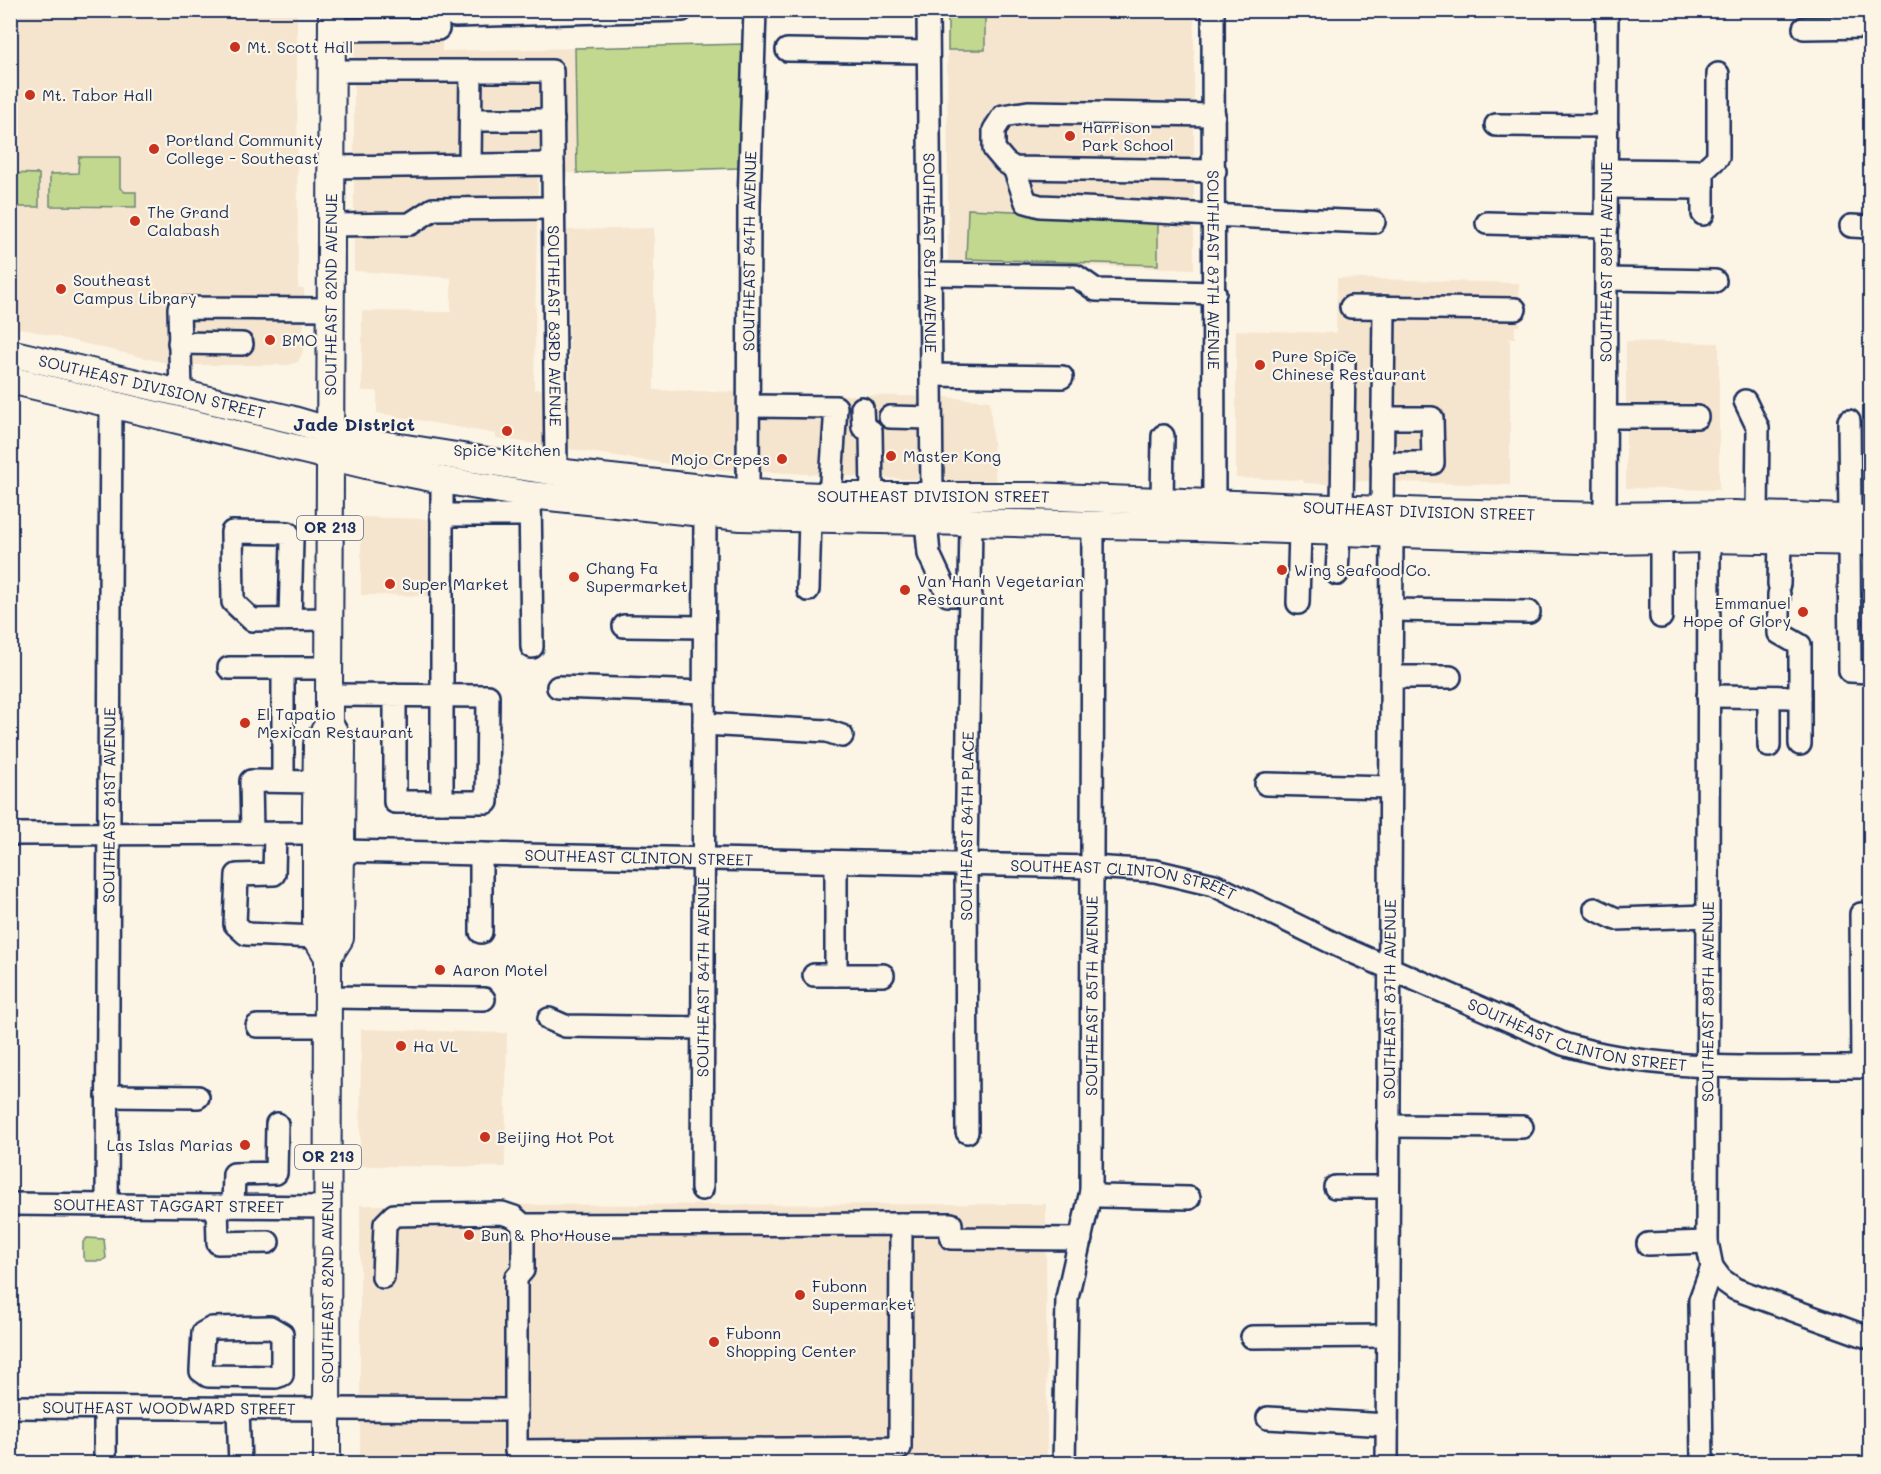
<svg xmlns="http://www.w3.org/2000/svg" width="1881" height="1474" font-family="Mali,sans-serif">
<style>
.built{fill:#f6e5ce}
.green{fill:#c1d88e;stroke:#6e8476;stroke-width:1.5}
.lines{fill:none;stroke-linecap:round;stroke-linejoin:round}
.minor-casing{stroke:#1b2f5e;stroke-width:26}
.major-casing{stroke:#1b2f5e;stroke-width:30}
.minor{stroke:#fcf5e5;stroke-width:21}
.major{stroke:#fcf5e5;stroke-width:26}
.poi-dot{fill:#c8321e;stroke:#fcf5e5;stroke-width:2}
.labels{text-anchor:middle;stroke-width:4.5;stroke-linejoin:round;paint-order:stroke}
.shield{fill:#fcf5e5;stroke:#5e6a86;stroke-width:1.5}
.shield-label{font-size:15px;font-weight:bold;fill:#1b2f5e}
.poi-label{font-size:16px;fill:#1b2f5e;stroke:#fcf5e5;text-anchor:start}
.street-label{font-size:16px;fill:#1b2f5e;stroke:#fcf5e5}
.neighbourhood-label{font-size:18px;font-weight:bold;fill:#1b2f5e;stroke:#fcf5e5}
</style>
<rect width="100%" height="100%" fill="#fcf5e5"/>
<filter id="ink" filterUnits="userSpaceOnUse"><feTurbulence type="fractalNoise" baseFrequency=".0167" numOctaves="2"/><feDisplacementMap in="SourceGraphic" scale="12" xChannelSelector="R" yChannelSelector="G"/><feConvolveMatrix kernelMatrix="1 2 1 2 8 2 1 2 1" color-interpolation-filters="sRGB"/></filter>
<g filter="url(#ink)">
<path class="built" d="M11 11H297L298 288H304L303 352 298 362 289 365H174L11 326Z
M354 11H443L442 51 575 48 577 173 538 174 534 389 570 390 567 230 654 228V390L947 397 990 401 996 484 695 468 496 438V434L377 413V391H362V311L451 312V278L354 271Z
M947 11H1194V269L948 262Z
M1337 278 1519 283 1520 326H1515V338H1510V485L1356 481 1355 485 1304 483 1303 480 1236 478V330L1336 333Z
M1626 341 1719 343V490L1626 488Z
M361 517 432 519 431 596 361 595Z
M361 1029 507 1033 505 1167 360 1166Z
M1046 1204 1047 1463H360V1205Z"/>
<path class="green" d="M948 11H985V50H948Z
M745 44 739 168 577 173 575 48Z
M79 157H120V188L125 192H136V207L50 206V174L78 173Z
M11 173 39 174V207H11Z
M968 209 1158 217V265L966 259Z
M87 1238 104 1239 106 1258 102 1261H86L83 1257V1242Z"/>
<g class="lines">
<defs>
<g id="minor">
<path d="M455 10V16L682 10"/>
<path id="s1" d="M928 10 932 496"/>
<path id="s2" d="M1213 10 1214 520"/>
<path d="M1804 28 1870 27"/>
<path d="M332 30 438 29 437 10"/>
<path d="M787 50 928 52"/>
<path d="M331 71H552L553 164"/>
<path d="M1214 115 1028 112 1003 116 994 130V149L1005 162 1014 168 1215 171"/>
<path d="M471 120H553"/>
<path d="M1496 125 1607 126"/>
<path d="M470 165 471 71"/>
<path id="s3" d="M331 167 553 164 556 472"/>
<path d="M1014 168 1026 202 1040 206C1152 211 1263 219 1374 222"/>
<path d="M1607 170 1703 171"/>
<path d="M1607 187 1703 188"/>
<path d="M1703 214V171L1718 157V74"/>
<path d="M1487 223 1607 226"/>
<path d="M331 225 410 224 433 209 553 208"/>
<path d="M1851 226 1870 227"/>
<path d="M930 274 1076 276 1096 290 1215 293"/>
<path d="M1607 279 1715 281"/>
<path d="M1351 307 1515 309"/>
<path d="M179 343 242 344"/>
<path d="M931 375 1062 377"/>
<path d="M181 392 179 308 331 309"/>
<path d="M1745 401 1758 428 1757 515"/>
<path d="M749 406 836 407 830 496"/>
<path d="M862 408 863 427 871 431 872 496"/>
<path d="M890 417 931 418"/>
<path d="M1606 417H1697"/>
<path d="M1849 421 1850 518"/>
<path d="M1382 463H1433L1432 418H1383"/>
<path d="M442 480V802"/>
<path id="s4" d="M748 493 749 204 755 10"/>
<path d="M530 495 532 647"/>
<path d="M1162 501 1163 436"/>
<path d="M1342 508 1344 363"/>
<path d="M1382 510 1384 307"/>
<path d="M441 515H530"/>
<path id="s5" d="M1605 516 1607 10"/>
<path d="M926 521 929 554 948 595H971"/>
<path d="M1661 540V617"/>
<path d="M1849 542 1850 671 1870 672"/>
<path d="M1337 574 1339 533"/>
<path d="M1779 584 1780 540"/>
<path d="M808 590 810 519"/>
<path d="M1779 594V633L1800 645V744"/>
<path d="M1298 603 1300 531"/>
<path d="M1391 610 1529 612"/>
<path d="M290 619 292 540 288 533 232 532 233 602 252 620 330 619"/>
<path d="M624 626 704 627"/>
<path d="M229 668H329"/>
<path d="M283 668V781"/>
<path d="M1391 677H1450"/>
<path d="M558 687 704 692"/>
<path d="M329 695 488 696 487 802H395V695"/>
<path d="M1708 696 1800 697"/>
<path d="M704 724 827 731 842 736"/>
<path d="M1769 746V697"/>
<path d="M1266 784 1390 787"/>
<path d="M252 833 251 781 316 782"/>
<path d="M275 833 274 874 237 875 235 924 246 934 316 937"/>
<path d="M10 834 316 833"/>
<path id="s6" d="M341 851 1092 867 1155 871 1214 885 1341 947 1563 1044C1661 1074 1769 1066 1870 1067"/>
<path d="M836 862V975H883"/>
<path d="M1595 909 1616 919 1708 916"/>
<path d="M1861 914 1862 1067"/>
<path d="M481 932V854"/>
<path d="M814 975H836"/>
<path d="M328 997 484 999"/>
<path d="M549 1019 565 1026 703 1028"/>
<path d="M257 1026H328"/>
<path d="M107 1096 198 1097"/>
<path d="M1388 1126 1522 1127"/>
<path id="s7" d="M967 1132 966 866 971 521"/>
<path d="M1335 1187H1388"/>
<path id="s8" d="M702 1189 705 513"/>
<path d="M1091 1191 1100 1196 1189 1198"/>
<path id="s9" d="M10 1204 328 1207"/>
<path id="s10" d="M107 1205 111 403"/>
<path d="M217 1206 218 1243 268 1242"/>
<path d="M233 1206 234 1174 276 1173 277 1124"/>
<path d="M901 1224H951V1238L1081 1239"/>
<path d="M1648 1244 1707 1242"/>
<path d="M1712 1267 1721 1279 1735 1289 1870 1338"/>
<path d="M383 1277 385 1224 394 1215 502 1213 514 1217 523 1225V1270L516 1278V1451L900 1448 901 1224 523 1225"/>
<path d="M270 1327 282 1334V1375L276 1377 208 1376 201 1371 203 1333 212 1328Z"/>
<path d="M1252 1337 1387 1336"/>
<path id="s11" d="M10 1407 516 1410"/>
<path d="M238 1410 240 1464"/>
<path d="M1268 1418 1387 1425"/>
<path d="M105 1464V1408"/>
<path id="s12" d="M1064 1464 1067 1298 1091 1191 1093 524"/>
<path id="s13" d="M1387 1464 1392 535"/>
<path id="s14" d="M1702 1464 1700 1300 1712 1267 1707 1242 1709 539"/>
</g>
<g id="major">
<path id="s15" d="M10 353 290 419 368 442 556 472 748 493 821 496H1033L1432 512 1605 516 1734 514 1870 519"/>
<path d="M10 380 366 465 442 480 530 495 741 517 1197 527 1610 541 1709 539 1870 542"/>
<path d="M328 957 340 938 342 746 329 723"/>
<path id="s16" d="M327 1464 328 957 316 937V809L317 744 329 723V695L332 10"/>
</g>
</defs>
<use href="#minor" class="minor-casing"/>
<use href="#major" class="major-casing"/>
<use href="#minor" class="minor"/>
<use href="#major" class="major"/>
</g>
</g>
<g class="poi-dot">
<circle cx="235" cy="47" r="6"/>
<circle cx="30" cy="95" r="6"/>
<circle cx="1070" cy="136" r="6"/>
<circle cx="154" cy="149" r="6"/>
<circle cx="135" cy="221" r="6"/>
<circle cx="61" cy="289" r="6"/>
<circle cx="270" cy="340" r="6"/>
<circle cx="1260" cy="365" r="6"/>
<circle cx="507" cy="431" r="6"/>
<circle cx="891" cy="456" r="6"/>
<circle cx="782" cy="459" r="6"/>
<circle cx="1282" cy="570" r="6"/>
<circle cx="574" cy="577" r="6"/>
<circle cx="390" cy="584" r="6"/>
<circle cx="905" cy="590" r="6"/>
<circle cx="1803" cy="612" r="6"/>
<circle cx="245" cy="723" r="6"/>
<circle cx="440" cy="970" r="6"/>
<circle cx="401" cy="1046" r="6"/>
<circle cx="485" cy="1137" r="6"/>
<circle cx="245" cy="1145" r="6"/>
<circle cx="469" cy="1235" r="6"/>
<circle cx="800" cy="1295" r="6"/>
<circle cx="714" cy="1342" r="6"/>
</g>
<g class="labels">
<g class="shield">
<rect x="297" y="516" width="66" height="24" rx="4.5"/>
<rect x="295" y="1145" width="66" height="24" rx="4.5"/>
</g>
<g class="shield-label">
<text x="330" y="533">OR 213</text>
<text x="328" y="1162">OR 213</text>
</g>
<g class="poi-label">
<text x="247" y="53">Mt. Scott Hall</text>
<text x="42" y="101">Mt. Tabor Hall</text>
<text x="1082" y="133">Harrison<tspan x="1082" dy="18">Park School</tspan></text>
<text x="166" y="146">Portland Community<tspan x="166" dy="18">College - Southeast</tspan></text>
<text x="147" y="218">The Grand<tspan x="147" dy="18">Calabash</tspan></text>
<text x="73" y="286">Southeast<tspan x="73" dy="18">Campus Library</tspan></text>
<text x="282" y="346">BMO</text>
<text x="1272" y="362">Pure Spice<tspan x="1272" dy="18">Chinese Restaurant</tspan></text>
<text x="507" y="456" text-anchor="middle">Spice Kitchen</text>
<text x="903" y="462">Master Kong</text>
<text x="770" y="465" text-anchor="end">Mojo Crepes</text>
<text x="586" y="574">Chang Fa<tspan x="586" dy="18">Supermarket</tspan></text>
<text x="1294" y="576">Wing Seafood Co.</text>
<text x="917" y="587">Van Hanh Vegetarian<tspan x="917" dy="18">Restaurant</tspan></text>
<text x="402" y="590">Super Market</text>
<text x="1791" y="609" text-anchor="end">Emmanuel<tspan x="1791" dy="18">Hope of Glory</tspan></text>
<text x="257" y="720">El Tapatio<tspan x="257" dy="18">Mexican Restaurant</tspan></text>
<text x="452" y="976">Aaron Motel</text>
<text x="413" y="1052">Ha VL</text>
<text x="497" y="1143">Beijing Hot Pot</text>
<text x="233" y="1151" text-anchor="end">Las Islas Marias</text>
<text x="481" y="1241">Bun &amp; Pho House</text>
<text x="812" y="1292">Fubonn<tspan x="812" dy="18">Supermarket</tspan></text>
<text x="726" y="1339">Fubonn<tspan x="726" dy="18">Shopping Center</tspan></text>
</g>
<g class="street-label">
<text dy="6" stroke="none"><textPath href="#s4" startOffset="242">SOUTHEAST 84TH AVENUE</textPath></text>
<text dy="6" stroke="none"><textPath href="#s1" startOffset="243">SOUTHEAST 85TH AVENUE</textPath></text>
<text dy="6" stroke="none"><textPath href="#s5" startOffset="254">SOUTHEAST 89TH AVENUE</textPath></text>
<text dy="6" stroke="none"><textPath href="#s2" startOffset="260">SOUTHEAST 87TH AVENUE</textPath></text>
<text dy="6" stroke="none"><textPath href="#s16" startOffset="1176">SOUTHEAST 82ND AVENUE</textPath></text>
<text dy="6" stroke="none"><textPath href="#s3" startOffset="384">SOUTHEAST 83RD AVENUE</textPath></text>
<text dy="6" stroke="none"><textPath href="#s15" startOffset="146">SOUTHEAST DIVISION STREET</textPath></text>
<text dy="6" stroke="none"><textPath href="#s15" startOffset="938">SOUTHEAST DIVISION STREET</textPath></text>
<text dy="6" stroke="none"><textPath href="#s15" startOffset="1424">SOUTHEAST DIVISION STREET</textPath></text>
<text dy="6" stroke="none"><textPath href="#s10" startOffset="400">SOUTHEAST 81ST AVENUE</textPath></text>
<text dy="6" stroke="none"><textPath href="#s7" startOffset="306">SOUTHEAST 84TH PLACE</textPath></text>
<text dy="6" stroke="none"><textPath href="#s6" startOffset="298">SOUTHEAST CLINTON STREET</textPath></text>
<text dy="6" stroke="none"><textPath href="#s6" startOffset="784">SOUTHEAST CLINTON STREET</textPath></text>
<text dy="6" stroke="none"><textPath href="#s8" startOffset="212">SOUTHEAST 84TH AVENUE</textPath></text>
<text dy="6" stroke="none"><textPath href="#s12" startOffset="471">SOUTHEAST 85TH AVENUE</textPath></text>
<text dy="6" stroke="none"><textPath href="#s13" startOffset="465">SOUTHEAST 87TH AVENUE</textPath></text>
<text dy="6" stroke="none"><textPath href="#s14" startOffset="465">SOUTHEAST 89TH AVENUE</textPath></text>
<text dy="6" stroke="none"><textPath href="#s6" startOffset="1270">SOUTHEAST CLINTON STREET</textPath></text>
<text dy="6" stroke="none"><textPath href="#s9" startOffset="159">SOUTHEAST TAGGART STREET</textPath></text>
<text dy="6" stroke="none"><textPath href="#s16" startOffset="182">SOUTHEAST 82ND AVENUE</textPath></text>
<text dy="6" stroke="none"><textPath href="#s11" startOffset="159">SOUTHEAST WOODWARD STREET</textPath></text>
</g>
<g class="neighbourhood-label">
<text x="354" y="431">Jade District</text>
</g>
</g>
<rect width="1881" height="1474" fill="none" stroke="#fcf5e5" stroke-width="36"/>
<rect x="18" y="18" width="1845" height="1438" fill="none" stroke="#1b2f5e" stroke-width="2" filter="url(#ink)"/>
</svg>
